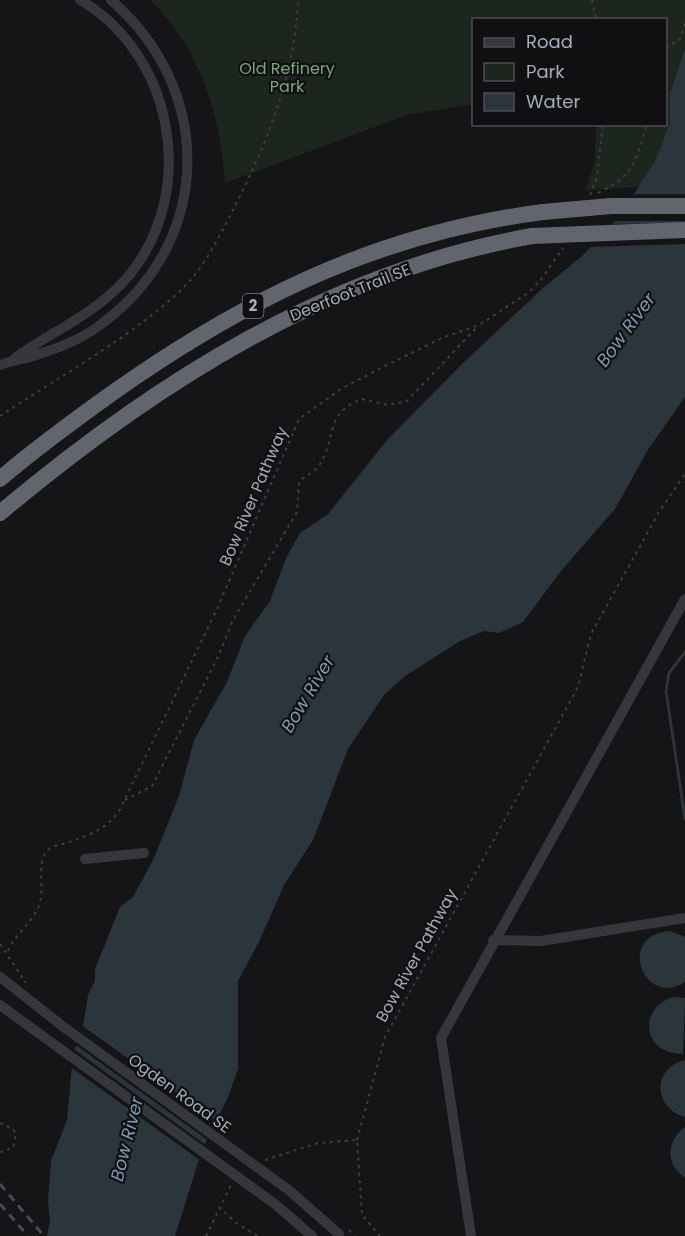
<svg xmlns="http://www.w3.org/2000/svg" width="685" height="1236" font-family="Poppins,sans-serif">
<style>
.green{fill:#1d261e}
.water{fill:#2a353c}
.pier{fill:#151517}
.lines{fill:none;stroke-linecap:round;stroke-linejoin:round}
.stream{stroke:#2a353c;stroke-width:3}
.path{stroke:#3c3e44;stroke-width:2;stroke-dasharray:3 4.5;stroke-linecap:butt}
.minor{stroke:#36373d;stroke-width:10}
.highway{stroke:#62656e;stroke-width:16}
.rail{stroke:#494b52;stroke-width:3;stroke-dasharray:8 6;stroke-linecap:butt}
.minor-bridge{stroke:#36373d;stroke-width:10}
.highway-bridge{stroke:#62656e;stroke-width:16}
.labels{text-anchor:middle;stroke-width:4.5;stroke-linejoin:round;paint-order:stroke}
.shield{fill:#101012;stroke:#797d87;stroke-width:1.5}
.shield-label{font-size:15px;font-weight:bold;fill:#a6acb9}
.park-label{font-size:16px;fill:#7ca57d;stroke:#101012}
.street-label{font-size:16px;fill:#a6acb9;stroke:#101012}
.water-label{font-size:18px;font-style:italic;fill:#7a9bb6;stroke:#101012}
</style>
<rect width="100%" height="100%" fill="#151517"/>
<path class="green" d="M150 0H685V48L670 93V122L656 159 639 187 586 190 595 161 596 125 666 124V20H474L473 104 406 115 225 183C220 113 201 50 150 0Z"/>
<path class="water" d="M685 48V397L649 448 615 509 561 571 523 622 499 633 484 631 460 641 405 676 384 695 348 749 313 840 284 885 259 942 238 981V1069L228 1097 202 1150 175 1236H47L50 1221 48 1200 51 1161 67 1120 73 1055 84 1021 88 995 95 981V969L120 907 133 897 154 858 179 796 194 740 227 682 245 636 270 601 286 558 300 533 328 514 387 440 462 364 543 288 581 257 621 215 656 159 670 122V93Z
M670 931 685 937V982C644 1009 615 935 670 931Z
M673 997 685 998 683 1054C644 1055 636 1009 673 997Z
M685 1060V1117H684C653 1107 652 1068 685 1060Z
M685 1127V1178C665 1164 666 1141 685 1127Z"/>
<path class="pier" d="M639 194H685V221H611L630 195Z
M685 223V244L587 247 608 224Z
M80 1024 218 1123 209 1141 73 1043Z
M72 1048 207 1146 201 1161 69 1066Z"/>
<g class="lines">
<path class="stream" d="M685 652 669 673 666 691 685 819"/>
<path class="path" d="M592 0 596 20
M666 48 680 39 685 23
M598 193C633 177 637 159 647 124
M590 195 597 177 603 124
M0 416C57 378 135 335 183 288 205 266 218 239 232 212 266 146 295 75 298 0
M125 800 152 786 219 655 233 620 297 512 299 482C305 475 315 473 320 464 336 440 324 413 362 399L388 405 407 401 477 327
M0 944 26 983
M8 951C15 933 34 923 40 902 45 886 35 862 49 849 53 846 60 845 66 843 87 836 106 830 119 811L217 609 299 419 341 389 381 368 444 337 479 325 528 293 540 281 563 248
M0 1123 13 1129 16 1134 13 1148 0 1152
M357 1140 385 1037 578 687 591 634 659 512 685 474
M265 1160 318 1143 357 1140 362 1215 380 1236
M219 1207 236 1223 258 1236
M349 1230 355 1236
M206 1236 231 1185"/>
<path class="minor" d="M15 358C54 330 100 312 131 273 198 188 173 54 80 0
M0 365C13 360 26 359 39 354 62 347 86 337 104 322 214 239 214 89 111 0
M85 859 144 853
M493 940 541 941 685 918
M0 977 65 1028
M0 1005 59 1048
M471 1236 441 1038 685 599"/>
<path class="highway" d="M0 479C31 452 64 428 97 404 235 304 372 234 543 212
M0 513C156 382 329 272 532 236"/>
<path class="rail" d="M0 1184 44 1236
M0 1204 28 1236"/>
<path class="minor-bridge" d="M65 1028 290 1191 339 1234
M59 1048 275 1204 312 1236"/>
<path class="highway-bridge" d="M543 212 611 206H685
M532 236 685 230"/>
</g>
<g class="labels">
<rect class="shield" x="242.5" y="294" width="21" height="24" rx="4.5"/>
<g class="shield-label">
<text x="253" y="311">2</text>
</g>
<g class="park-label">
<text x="287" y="74">Old Refinery<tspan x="287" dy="18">Park</tspan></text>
</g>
<g class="street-label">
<text transform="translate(350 292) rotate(-22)" y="6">Deerfoot Trail SE</text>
<text transform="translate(253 496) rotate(-67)" y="6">Bow River Pathway</text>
<text transform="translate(416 955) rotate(-61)" y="6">Bow River Pathway</text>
<text transform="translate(180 1093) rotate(36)" y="6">Ogden Road SE</text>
</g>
<g class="water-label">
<text transform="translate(626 330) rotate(-54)" y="6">Bow River</text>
<text transform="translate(308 694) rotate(-59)" y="6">Bow River</text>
<text transform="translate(127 1139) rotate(-76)" y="6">Bow River</text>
</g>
</g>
<rect x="472" y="18" width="195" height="108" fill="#101012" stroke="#4c4e55" stroke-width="1.5"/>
<rect x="484" y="38" width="30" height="9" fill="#36373d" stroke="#4c4e55" stroke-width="1.5"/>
<text x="526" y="48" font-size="18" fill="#a6acb9">Road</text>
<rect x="484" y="63" width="30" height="18" fill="#1d261e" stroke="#4c4e55" stroke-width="1.5"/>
<text x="526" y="78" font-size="18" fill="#a6acb9">Park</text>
<rect x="484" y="93" width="30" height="18" fill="#2a353c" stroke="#4c4e55" stroke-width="1.5"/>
<text x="526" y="108" font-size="18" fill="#a6acb9">Water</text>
</svg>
